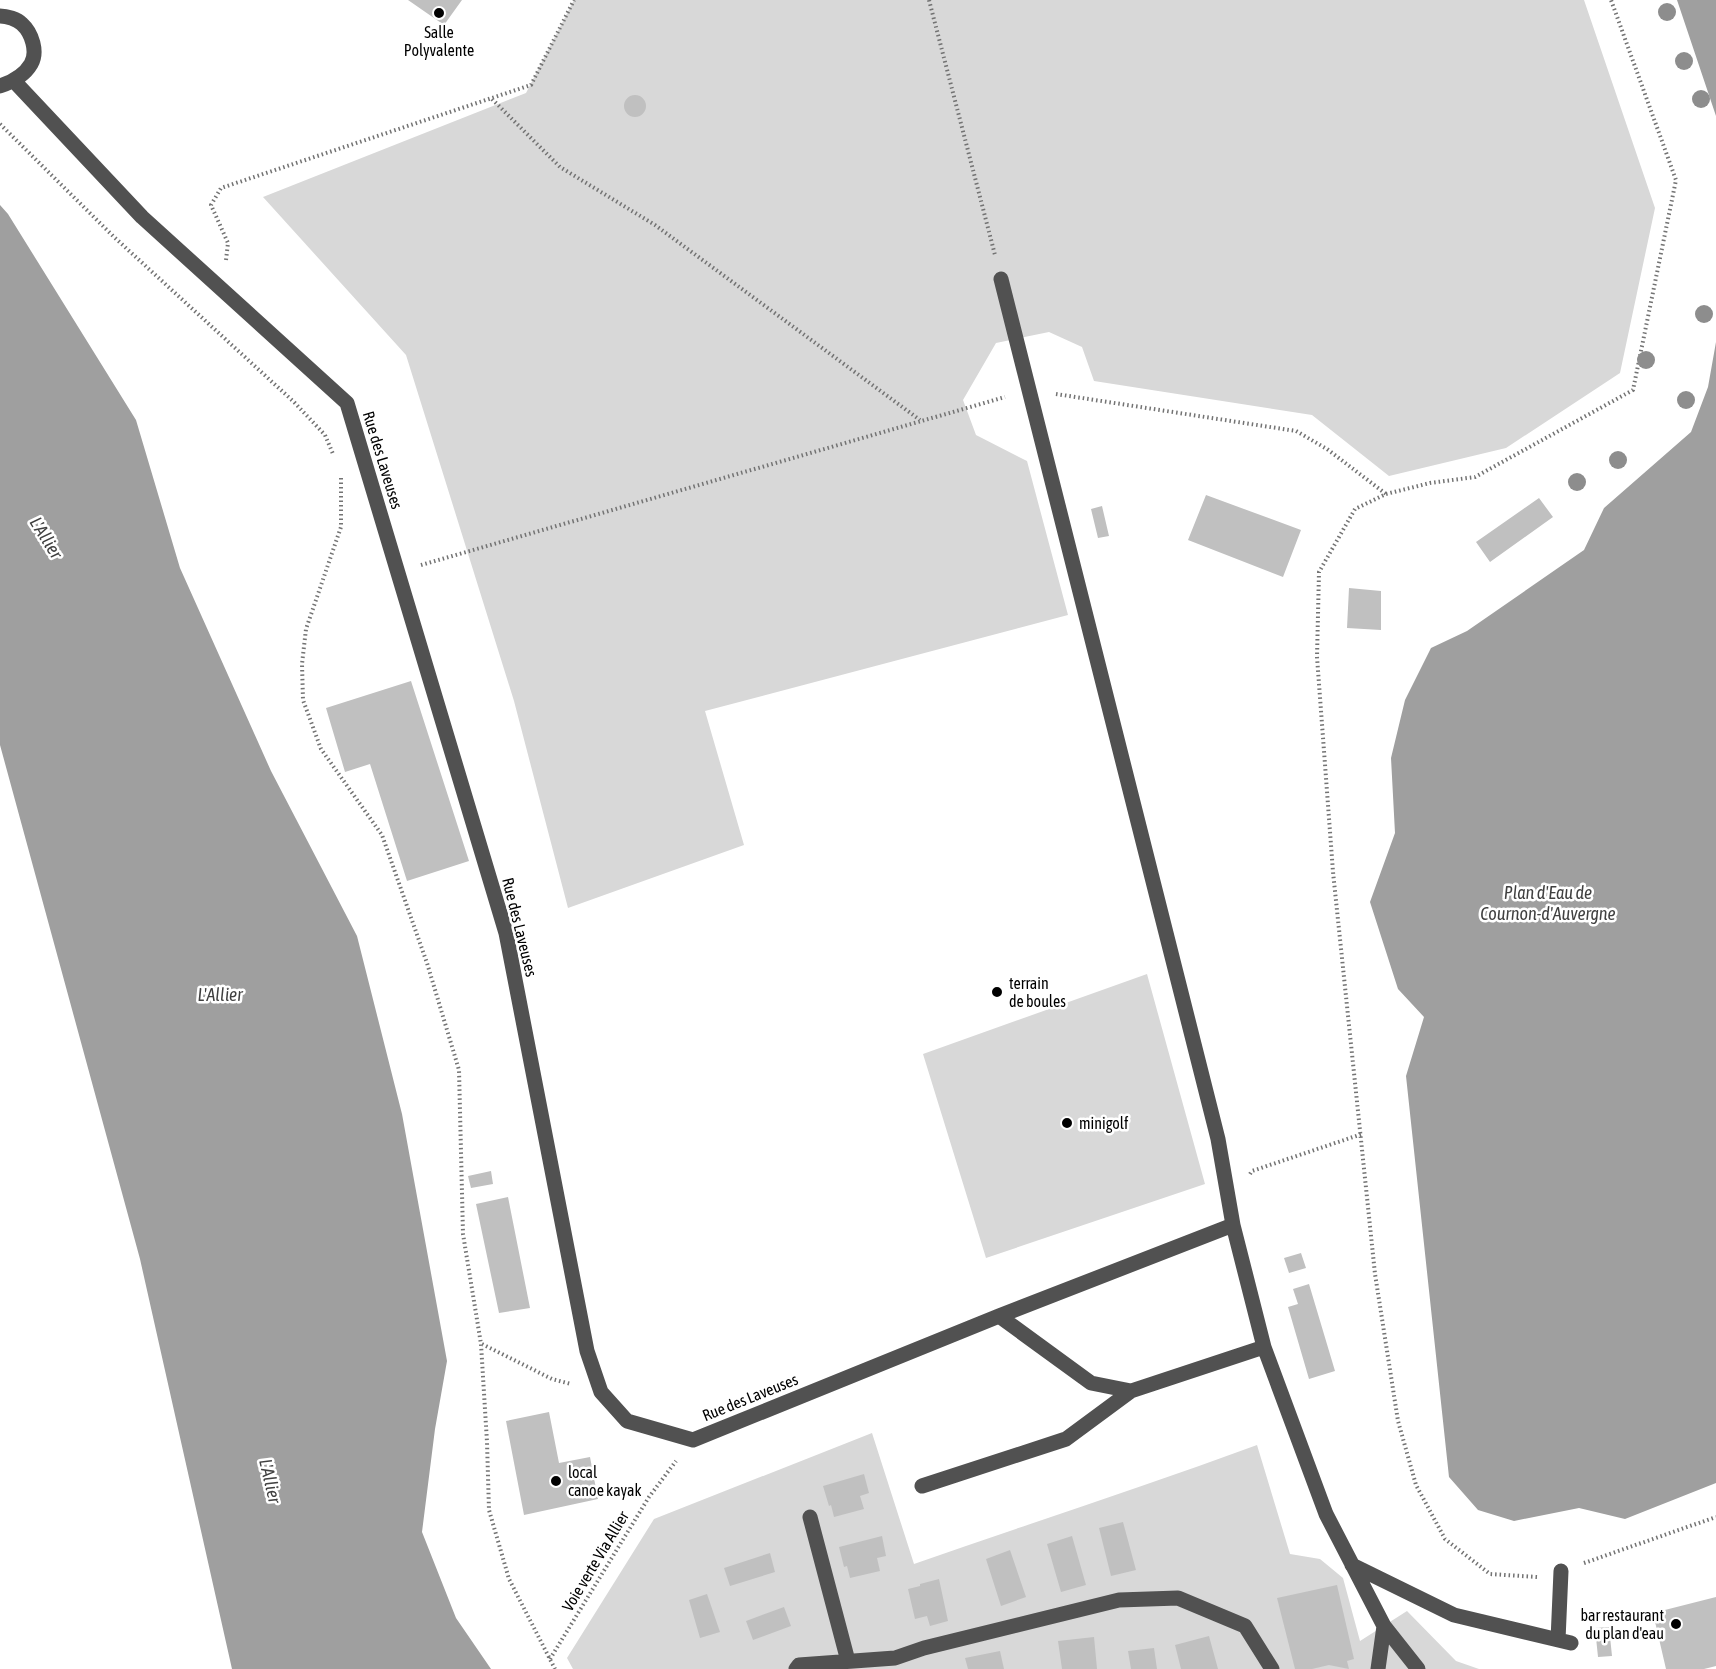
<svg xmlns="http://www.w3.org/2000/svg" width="1716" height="1669" font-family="'Asap Condensed',sans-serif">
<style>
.green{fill:#d8d8d8}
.water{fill:#9f9f9f}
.building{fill:#c0c0c0}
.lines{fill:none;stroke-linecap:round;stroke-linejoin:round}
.path{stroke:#737373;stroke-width:4;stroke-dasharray:1.5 3;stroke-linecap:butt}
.minor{stroke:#515151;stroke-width:15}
.tree{fill:#8d8d8d}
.poi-dot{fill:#000;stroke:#fff;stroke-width:2}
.labels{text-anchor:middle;stroke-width:5;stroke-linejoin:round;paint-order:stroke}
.poi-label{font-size:16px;fill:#000;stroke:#fff;text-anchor:start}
.street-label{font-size:16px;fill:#000;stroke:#fff}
.water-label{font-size:18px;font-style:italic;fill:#404040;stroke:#fff}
</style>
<rect width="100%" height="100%" fill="#fff"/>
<path class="green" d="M574 0H1584L1655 208 1620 373 1506 448 1389 476 1312 415 1094 381 1082 347 1049 332 996 343 963 400 976 435 1027 461 1068 615 705 711 744 845 568 908 514 701 406 355 263 197 526 93Z
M1147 974 1205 1184 986 1258 923 1054Z
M872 1433 914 1564C1028 1524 1143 1487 1257 1445L1290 1554 1320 1559 1343 1578 1360 1641 1407 1611 1456 1661 1479 1669H573L567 1658 654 1519Z"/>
<path class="water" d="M1677 0H1716V116Z
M0 205 8 214 136 420 180 568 271 771 357 936 402 1114 447 1361 435 1429 422 1532 456 1618 491 1669H232L140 1259 0 745Z
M1716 342V1483L1625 1519 1579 1508 1514 1521 1478 1510 1449 1477 1406 1076 1424 1017 1398 989 1370 902 1395 833 1391 758 1405 700 1431 648 1467 631 1584 550 1604 508 1691 432 1708 387Z"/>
<path class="building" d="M408 0H462L444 25Z
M624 106a11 11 0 1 1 22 0a11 11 0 1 1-22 0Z
M1206 495 1301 530 1283 577 1188 540Z
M1539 498 1553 517 1490 562 1476 542Z
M1102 506 1109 536 1098 538 1091 509Z
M1349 588 1381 591V630L1347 628Z
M411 681 469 861 407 881 370 764 345 772 326 708Z
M491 1171 493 1184 471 1188 468 1176Z
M508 1197 530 1308 499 1313 476 1204Z
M1301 1253 1306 1268 1289 1273 1284 1258Z
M1309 1284 1335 1371 1309 1379 1288 1307 1298 1304 1293 1289Z
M549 1412 559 1463 590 1457 598 1499 524 1515 506 1421Z
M864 1474 869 1493 860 1496 864 1509 834 1517 831 1505 829 1506 823 1486Z
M1123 1522 1136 1570 1111 1576 1099 1528Z
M882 1536 886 1556 877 1558 880 1571 850 1578 847 1566 844 1567 839 1547Z
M1072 1536 1086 1585 1061 1592 1047 1544Z
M1010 1550 1026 1597 1001 1606 986 1559Z
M770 1553 775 1572 730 1586 724 1568Z
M939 1579 948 1621 930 1626 927 1616 915 1619 908 1589 920 1586V1584Z
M1337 1585 1354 1659 1347 1661 1349 1669 1329 1665 1312 1669H1295L1277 1598Z
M707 1594 720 1632 700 1638 689 1600Z
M1716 1597V1666L1704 1669H1666L1653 1613Z
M784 1607 791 1626 753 1640 746 1621Z
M1609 1627 1612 1656 1598 1657 1595 1628Z
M1209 1636 1218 1669H1181L1175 1645Z
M1094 1637 1097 1669H1062L1058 1641Z
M1154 1648 1157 1669H1131L1128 1651Z
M1000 1651 1004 1669H968L965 1658Z"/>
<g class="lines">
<path class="path" d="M929 0 995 255
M492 99 560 167 655 225 920 420
M0 124 114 237 294 402 325 435 333 454
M226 260 228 243 211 205 221 188 531 85 574 0
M1056 394 1296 431 1327 449 1386 494
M341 478V527L306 629 302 664 303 700 321 749 382 835 427 963 459 1070 463 1234 481 1344 487 1442 489 1510 509 1579 555 1669
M421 565 1005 397
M1250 1174 1252 1171 1362 1134
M482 1344 552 1379 571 1384
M1584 1563 1716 1517
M1537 1577 1490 1574 1445 1539 1416 1485 1398 1421 1375 1274 1333 872 1317 657 1319 572 1355 509 1386 494 1430 483 1475 477 1633 390 1676 180 1611 0
M550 1659 649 1497 676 1461"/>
<path class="minor" d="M0 16C7 16 17 19 22 24 32 33 38 52 31 64 24 76 12 82 0 86
M14 81 142 217 347 403 506 933 587 1351 601 1392 627 1421 693 1440 999 1316 1233 1225
M1001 279 1218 1139 1233 1225 1264 1347 1326 1514 1384 1626 1418 1669
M999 1316 1091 1383 1131 1391 1264 1347
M922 1486 1066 1439 1131 1391
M810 1517 848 1661
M1352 1565 1454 1615 1571 1643
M1558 1640 1561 1571
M796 1669 799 1665 895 1658 924 1648 1119 1600 1178 1598 1245 1626 1272 1669
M1378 1669 1384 1626"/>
</g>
<g class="tree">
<circle cx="1667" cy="12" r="9"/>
<circle cx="1684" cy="61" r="9"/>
<circle cx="1701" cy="99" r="9"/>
<circle cx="1704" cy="314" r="9"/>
<circle cx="1646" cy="360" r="9"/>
<circle cx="1686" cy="400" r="9"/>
<circle cx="1618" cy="460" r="9"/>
<circle cx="1577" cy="482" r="9"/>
</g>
<g class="poi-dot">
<circle cx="439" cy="13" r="6"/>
<circle cx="997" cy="992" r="6"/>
<circle cx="1067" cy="1123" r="6"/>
<circle cx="556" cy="1481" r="6"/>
<circle cx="1676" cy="1624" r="6"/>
</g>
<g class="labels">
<g class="poi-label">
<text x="439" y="38" text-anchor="middle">Salle<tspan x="439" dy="18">Polyvalente</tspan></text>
<text x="1009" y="989">terrain<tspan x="1009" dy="18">de boules</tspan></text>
<text x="1079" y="1129">minigolf</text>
<text x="568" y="1478">local<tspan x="568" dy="18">canoe kayak</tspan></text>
<text x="1664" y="1621" text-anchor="end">bar restaurant<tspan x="1664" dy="18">du plan d'eau</tspan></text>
</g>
<g class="street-label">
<text transform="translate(383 460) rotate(73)" y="6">Rue des Laveuses</text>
<text transform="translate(520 927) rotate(76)" y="6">Rue des Laveuses</text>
<text transform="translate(750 1397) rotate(-22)" y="6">Rue des Laveuses</text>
<text transform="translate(595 1561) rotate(-59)" y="6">Voie verte Via Allier</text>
</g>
<g class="water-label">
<text transform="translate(46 538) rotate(58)" y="6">L'Allier</text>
<text x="1548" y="899">Plan d'Eau de<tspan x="1548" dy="21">Cournon-d'Auvergne</tspan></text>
<text x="220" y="1001">L'Allier</text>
<text transform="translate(270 1481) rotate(77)" y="6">L'Allier</text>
</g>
</g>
</svg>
